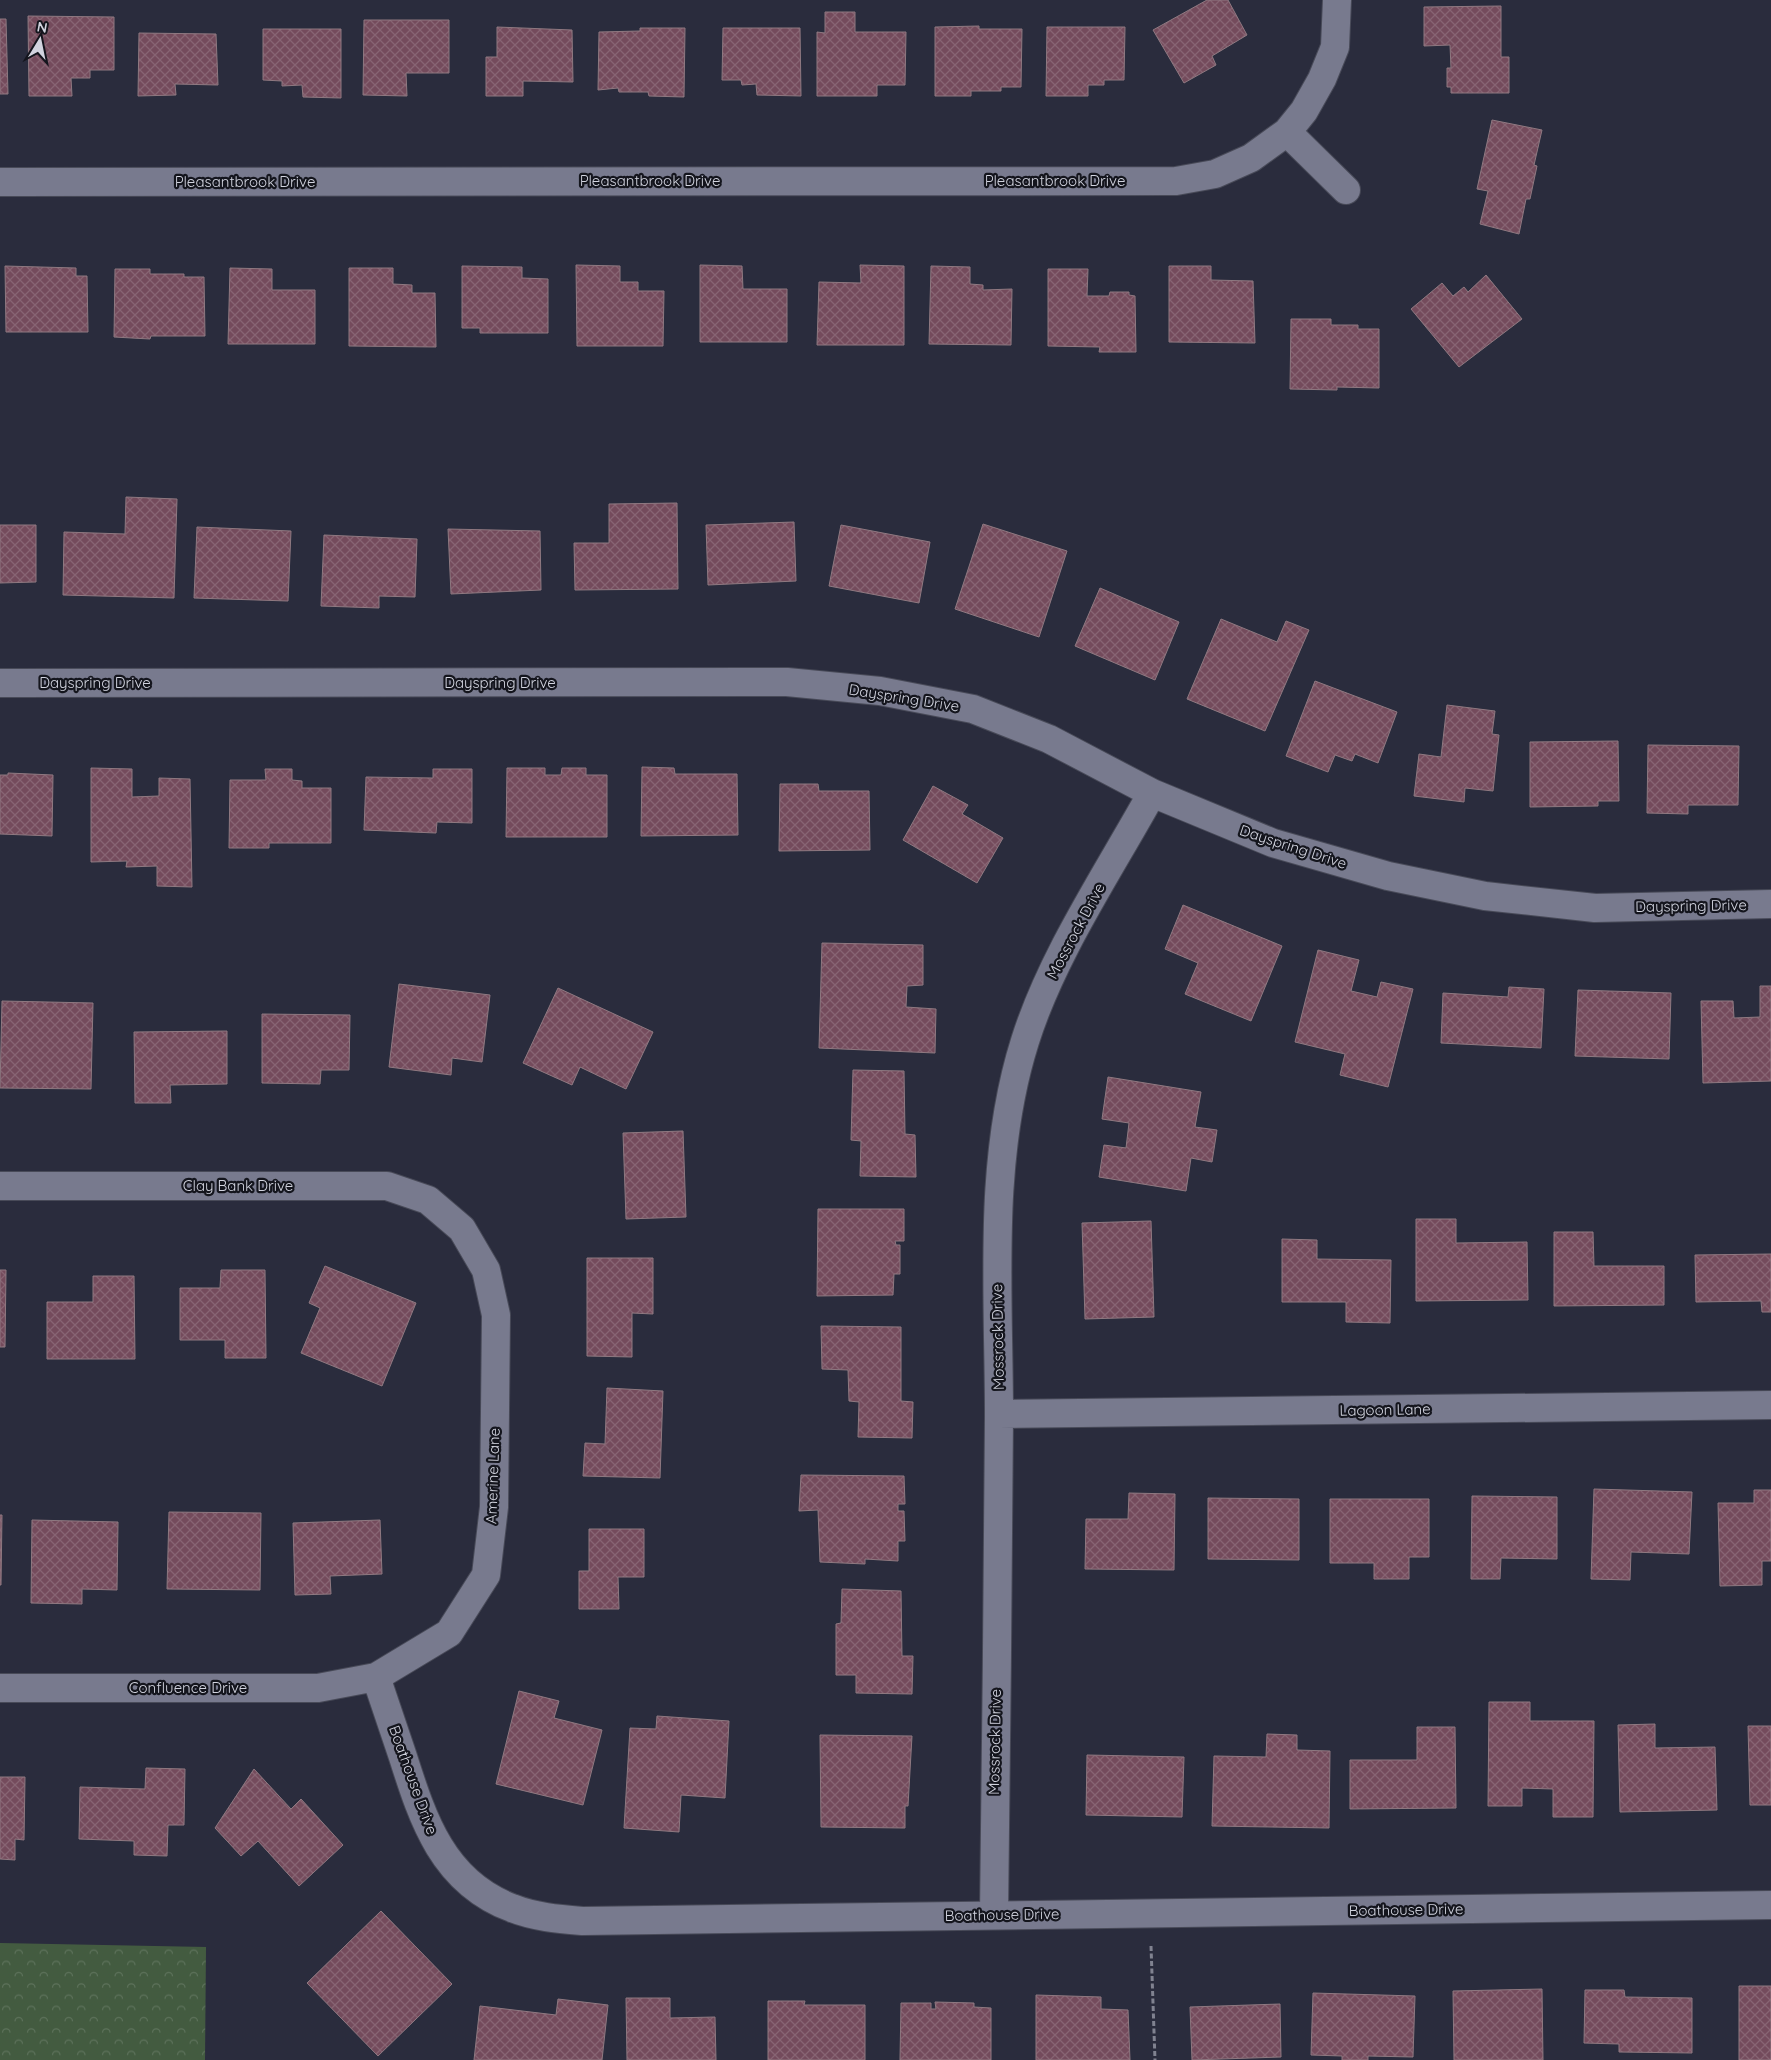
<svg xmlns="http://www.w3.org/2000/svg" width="1771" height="2060" font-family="Quicksand,sans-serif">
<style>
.park{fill:url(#park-crowns)}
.building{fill:url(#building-cross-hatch);stroke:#8f7981}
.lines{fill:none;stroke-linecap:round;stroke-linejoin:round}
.minor-casing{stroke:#484a58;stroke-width:30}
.path{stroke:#808290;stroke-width:3;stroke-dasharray:5 2.5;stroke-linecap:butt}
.minor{stroke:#787a8e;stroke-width:28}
.labels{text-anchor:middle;stroke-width:4.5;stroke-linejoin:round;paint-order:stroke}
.street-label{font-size:15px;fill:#d2d4df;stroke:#14151d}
</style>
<defs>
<pattern id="park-crowns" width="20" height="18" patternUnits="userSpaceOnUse" patternTransform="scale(1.25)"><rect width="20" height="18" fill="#435b40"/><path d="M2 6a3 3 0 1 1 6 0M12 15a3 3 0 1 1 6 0" fill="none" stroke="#5d725b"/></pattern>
<pattern id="building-cross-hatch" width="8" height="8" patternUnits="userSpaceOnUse" patternTransform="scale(1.25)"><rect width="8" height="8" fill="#744b5c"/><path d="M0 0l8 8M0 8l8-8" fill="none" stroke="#876473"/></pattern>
</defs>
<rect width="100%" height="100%" fill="#2a2c3d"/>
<path class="park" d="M0 1943 206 1947 205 2060H0Z"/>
<path class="building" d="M1207 0H1228L1247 35 1212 56 1216 65 1184 83 1153 30Z
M1501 6V57H1509V93H1451V87H1447V68H1451L1450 45 1424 46V7Z
M825 12H855V32H906L905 85H877V96H817V32L825 33Z
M28 16 114 17V70H90V78H71L72 96H29Z
M0 19H6L8 94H0Z
M364 20H449V73H406L407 96 363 95Z
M979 26V29H1022L1021 87H1001V91H971V96H935V27Z
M497 27 572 30 573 82 523 81V96H486V57H497Z
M1047 27H1125L1124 80H1104V85H1088V96H1046Z
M640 28H685L684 97 649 96 648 92H619L618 88 598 90 599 32 640 31Z
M723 28H800L801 96 757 95 756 84 742 85 741 80H722Z
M263 29H341V98L303 97 302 85 282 86V81L263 80Z
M139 33 216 34 218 85 175 84 176 95 138 96Z
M1492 120 1542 130 1534 165 1537 166 1530 199H1526L1519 234 1480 224 1488 191 1477 189Z
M576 265 620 266V282H638V291H664L663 346H577Z
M700 265 742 266 743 289H787V342H700Z
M860 265 904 266V345H817L819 282 861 283Z
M5 266 76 268V276H87L88 332H6Z
M462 266 522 267V278L548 279V333H480V328H462Z
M931 266 970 267V284L983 285V290L1012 289 1011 345 929 344Z
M1169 266H1211V280L1253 281 1255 343 1169 342Z
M230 268 272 269V290H315V344H228Z
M349 268H393V284L412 285V293H435L436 347 349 346Z
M115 269H150V274H184V277H204L205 336H151L150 339 114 337Z
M1048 269H1088L1087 296H1109L1110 292H1129V295L1135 296 1136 352H1099L1100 347 1048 346Z
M1486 275 1522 319 1459 367 1411 309 1442 283 1453 296 1464 287 1468 292Z
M1291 319H1331V325H1358V329H1379V388L1337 387V390L1290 389Z
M126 497 177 499 174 598 63 595 64 532 125 534Z
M677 503 678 589 575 590 574 543H609V504Z
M794 522 796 581 708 585 706 525Z
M983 524 1067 551 1039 637 955 609Z
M0 525H36V582L0 583Z
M841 525 930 542 919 603 829 586Z
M197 527 291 531 288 601 194 598Z
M448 529 540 531 541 590 451 594Z
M324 535 417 539 415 597 379 596V608L321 606Z
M1100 588 1179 622 1155 680 1075 646Z
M1221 619 1277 642 1286 621 1309 630 1265 731 1187 699Z
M1315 681 1397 712 1378 763 1355 754 1352 761 1335 755 1328 772 1286 756Z
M1447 705 1495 711 1492 734 1499 735 1493 791 1465 788 1464 802 1414 796 1419 754 1441 757Z
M1618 741 1619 801H1598V806L1530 807V742Z
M1648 745 1739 746 1738 805H1688V814L1647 813Z
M642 767 674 768 675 774H737L738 835 641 836Z
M91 768 132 769V797L159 796V778L190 779 192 887 157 886V866L126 867 127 861 91 862Z
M507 768H545V775H561L562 768H586V775H607V837H506Z
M265 769H292V780L302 781V788H331V843H269V848H229L230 780H266Z
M433 769H472V823L437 822 436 833 364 830 366 777 433 778Z
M8 773 53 775 52 836 0 834V775H8Z
M780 784H818L819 791H869L870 850 779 851Z
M933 786 968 805 962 814 1003 838 977 883 903 840Z
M1183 905 1282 946 1251 1021 1185 994 1198 963 1165 949Z
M822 943 923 945V985L907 986 906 1007 936 1009 935 1053 819 1048Z
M1318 950 1359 960 1351 991 1377 997 1381 982 1413 989 1388 1087 1340 1075 1345 1054 1295 1042Z
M399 984 490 995 482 1062 452 1058 451 1075 389 1067Z
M1760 986H1771V1081L1703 1083 1701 1001H1733L1734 1018 1760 1017Z
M1509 987 1544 989 1541 1048 1441 1043 1443 993 1508 997Z
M558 988 653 1032 626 1089 580 1067 572 1085 523 1063Z
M1578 990 1671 993 1669 1059 1575 1056Z
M2 1001 93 1003 91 1089 0 1088Z
M262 1014 350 1015 349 1070H321L320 1084 262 1083Z
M227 1031V1084L170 1085 171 1103H135L134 1032Z
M853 1070 904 1071 905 1134 915 1135 916 1177 860 1176 861 1141 851 1140Z
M1108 1077 1201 1092 1195 1127 1217 1130 1212 1162 1191 1158 1186 1191 1099 1177 1104 1145 1126 1148 1129 1123 1102 1119Z
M683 1131 686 1217 626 1219 623 1133Z
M818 1209H904V1241H895L896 1245H900V1274H894L893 1295 817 1296Z
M1416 1219H1456V1243L1527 1242 1528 1300 1416 1301Z
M1151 1221 1154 1317 1085 1319 1082 1223Z
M1554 1232H1593L1594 1266H1664V1305L1554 1306Z
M1282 1239 1317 1240V1259L1391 1260 1390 1323 1346 1322V1302H1282Z
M1771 1254V1312H1762L1761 1301 1696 1302 1695 1255Z
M587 1258H653V1314L632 1313V1357L587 1356Z
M325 1266 416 1303 382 1386 301 1353 320 1308 309 1303Z
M0 1270H6L5 1347H0Z
M221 1270H265L266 1358H225V1340H180V1288H220Z
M93 1276H134L135 1359H47V1302H93Z
M821 1326 901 1327V1401L913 1402 912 1438 858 1437 859 1402 849 1401 848 1370 822 1369Z
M607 1388 663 1391 660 1478 583 1476 585 1443 605 1444Z
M801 1475 904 1476 905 1504H898V1511H904L905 1541H898V1561L865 1559V1564L820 1562 818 1510 799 1511Z
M1594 1489 1692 1492 1689 1554 1631 1552 1630 1580 1591 1579Z
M1754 1490H1771V1561H1762V1585L1720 1586 1718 1503H1754Z
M1129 1493 1175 1494 1174 1570 1085 1569 1086 1519H1128Z
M1472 1496 1557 1497V1559L1501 1558 1500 1579H1471Z
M1208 1498 1299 1499V1560L1208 1559Z
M1330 1499H1429V1557H1409V1579H1374V1563H1330Z
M169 1512 261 1513 260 1590 167 1589Z
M0 1515H2L1 1585H0Z
M32 1520 118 1522 117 1590 82 1589V1604L31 1603Z
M380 1520 382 1574 330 1576 331 1594 295 1595 293 1523Z
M589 1529H644V1577H618L619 1609H579V1571H589Z
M842 1589 901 1591 902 1656H913L912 1694 856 1693V1675H836V1624L841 1623Z
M519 1691 559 1701 554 1718 602 1730 583 1805 496 1784Z
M1489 1702H1530V1721H1594L1593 1817H1553V1789L1522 1788V1806H1488Z
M657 1716 729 1721 725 1798 681 1795 679 1832 624 1828 630 1728 656 1729Z
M1655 1724V1748L1715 1747 1717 1810 1620 1812 1618 1725Z
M1748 1726H1771V1805H1750Z
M1417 1727H1455L1456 1808 1350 1809V1760H1417Z
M1267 1734 1297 1735V1750L1330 1751 1329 1828 1212 1826 1214 1756 1266 1757Z
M820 1735 912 1736 908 1806H905V1828L821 1827Z
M1087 1755 1184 1757 1182 1817 1086 1815Z
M146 1768 185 1769 184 1825H168L167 1856 134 1855V1841L79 1839 80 1787 145 1789Z
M254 1769 291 1809 301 1799 343 1845 299 1886 258 1841 241 1856 215 1828Z
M0 1777H25L24 1840 15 1839V1860L0 1859Z
M381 1911 452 1984 378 2056 307 1983Z
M1739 1986H1771V2060H1739Z
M1542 1989 1543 2060H1454L1453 1991Z
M1585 1990H1624L1625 1997 1692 1998V2053L1619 2052V2044L1584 2043Z
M1313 1993 1415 1996 1413 2057 1368 2056V2060H1342V2056L1311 2055Z
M1036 1995 1101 1997V2009L1128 2010 1130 2060H1036Z
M626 1998H670V2018L715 2017 716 2060H627Z
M558 1999 608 2005 602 2060H474L480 2006 556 2015Z
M768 2001H805L804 2005H865V2060H768Z
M935 2002 974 2003V2007L991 2008V2060H900L901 2003H931V2009H936Z
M1280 2004 1281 2057 1192 2060 1190 2007Z"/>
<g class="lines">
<defs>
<path id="minor" d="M1287 132 1346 190
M0 182 1176 181 1215 174 1251 158 1287 132 1304 111 1322 79 1335 47 1337 0
M0 683 787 682 880 691 973 709 1049 739 1152 793 1273 843 1388 876 1485 896 1595 908 1771 904
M0 1186H387L428 1200 462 1229 486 1270 496 1315 494 1507 486 1575 449 1633 376 1677 318 1688H0
M999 1414 1771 1405
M376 1677C385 1704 394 1730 403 1757 423 1820 443 1882 512 1908 534 1917 559 1919 583 1921L1771 1905
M994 1915C996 1749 998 1582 999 1416 999 1291 987 1161 1025 1041 1052 955 1109 871 1152 793"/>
</defs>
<use href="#minor" class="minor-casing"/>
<path class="path" d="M1151 1946 1155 2060"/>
<use href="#minor" class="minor"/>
</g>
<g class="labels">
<g class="street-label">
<text x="650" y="186">Pleasantbrook Drive</text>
<text x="1055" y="186">Pleasantbrook Drive</text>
<text x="245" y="187">Pleasantbrook Drive</text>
<text x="95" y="688">Dayspring Drive</text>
<text x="500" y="688">Dayspring Drive</text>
<text transform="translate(904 698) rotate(9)" y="5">Dayspring Drive</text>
<text transform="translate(1293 847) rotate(18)" y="5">Dayspring Drive</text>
<text transform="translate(1691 906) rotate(-1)" y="5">Dayspring Drive</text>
<text transform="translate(1076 931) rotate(-62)" y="5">Mossrock Drive</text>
<text x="238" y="1191">Clay Bank Drive</text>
<text transform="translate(998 1337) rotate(-91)" y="5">Mossrock Drive</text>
<text transform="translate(1385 1410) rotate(-1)" y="5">Lagoon Lane</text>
<text transform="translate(493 1476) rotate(-88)" y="5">Amerine Lane</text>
<text x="188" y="1693">Confluence Drive</text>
<text transform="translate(995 1742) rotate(-89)" y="5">Mossrock Drive</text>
<text transform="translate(413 1780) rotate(70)" y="5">Boathouse Drive</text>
<text transform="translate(1406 1910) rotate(-1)" y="5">Boathouse Drive</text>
<text transform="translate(1002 1915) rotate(-1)" y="5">Boathouse Drive</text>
</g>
</g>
<g transform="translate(40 40) rotate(10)" stroke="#14151d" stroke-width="4" paint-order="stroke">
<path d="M0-4L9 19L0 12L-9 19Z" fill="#d2d4df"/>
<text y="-8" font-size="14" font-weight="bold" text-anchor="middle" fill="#d2d4df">N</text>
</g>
</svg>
